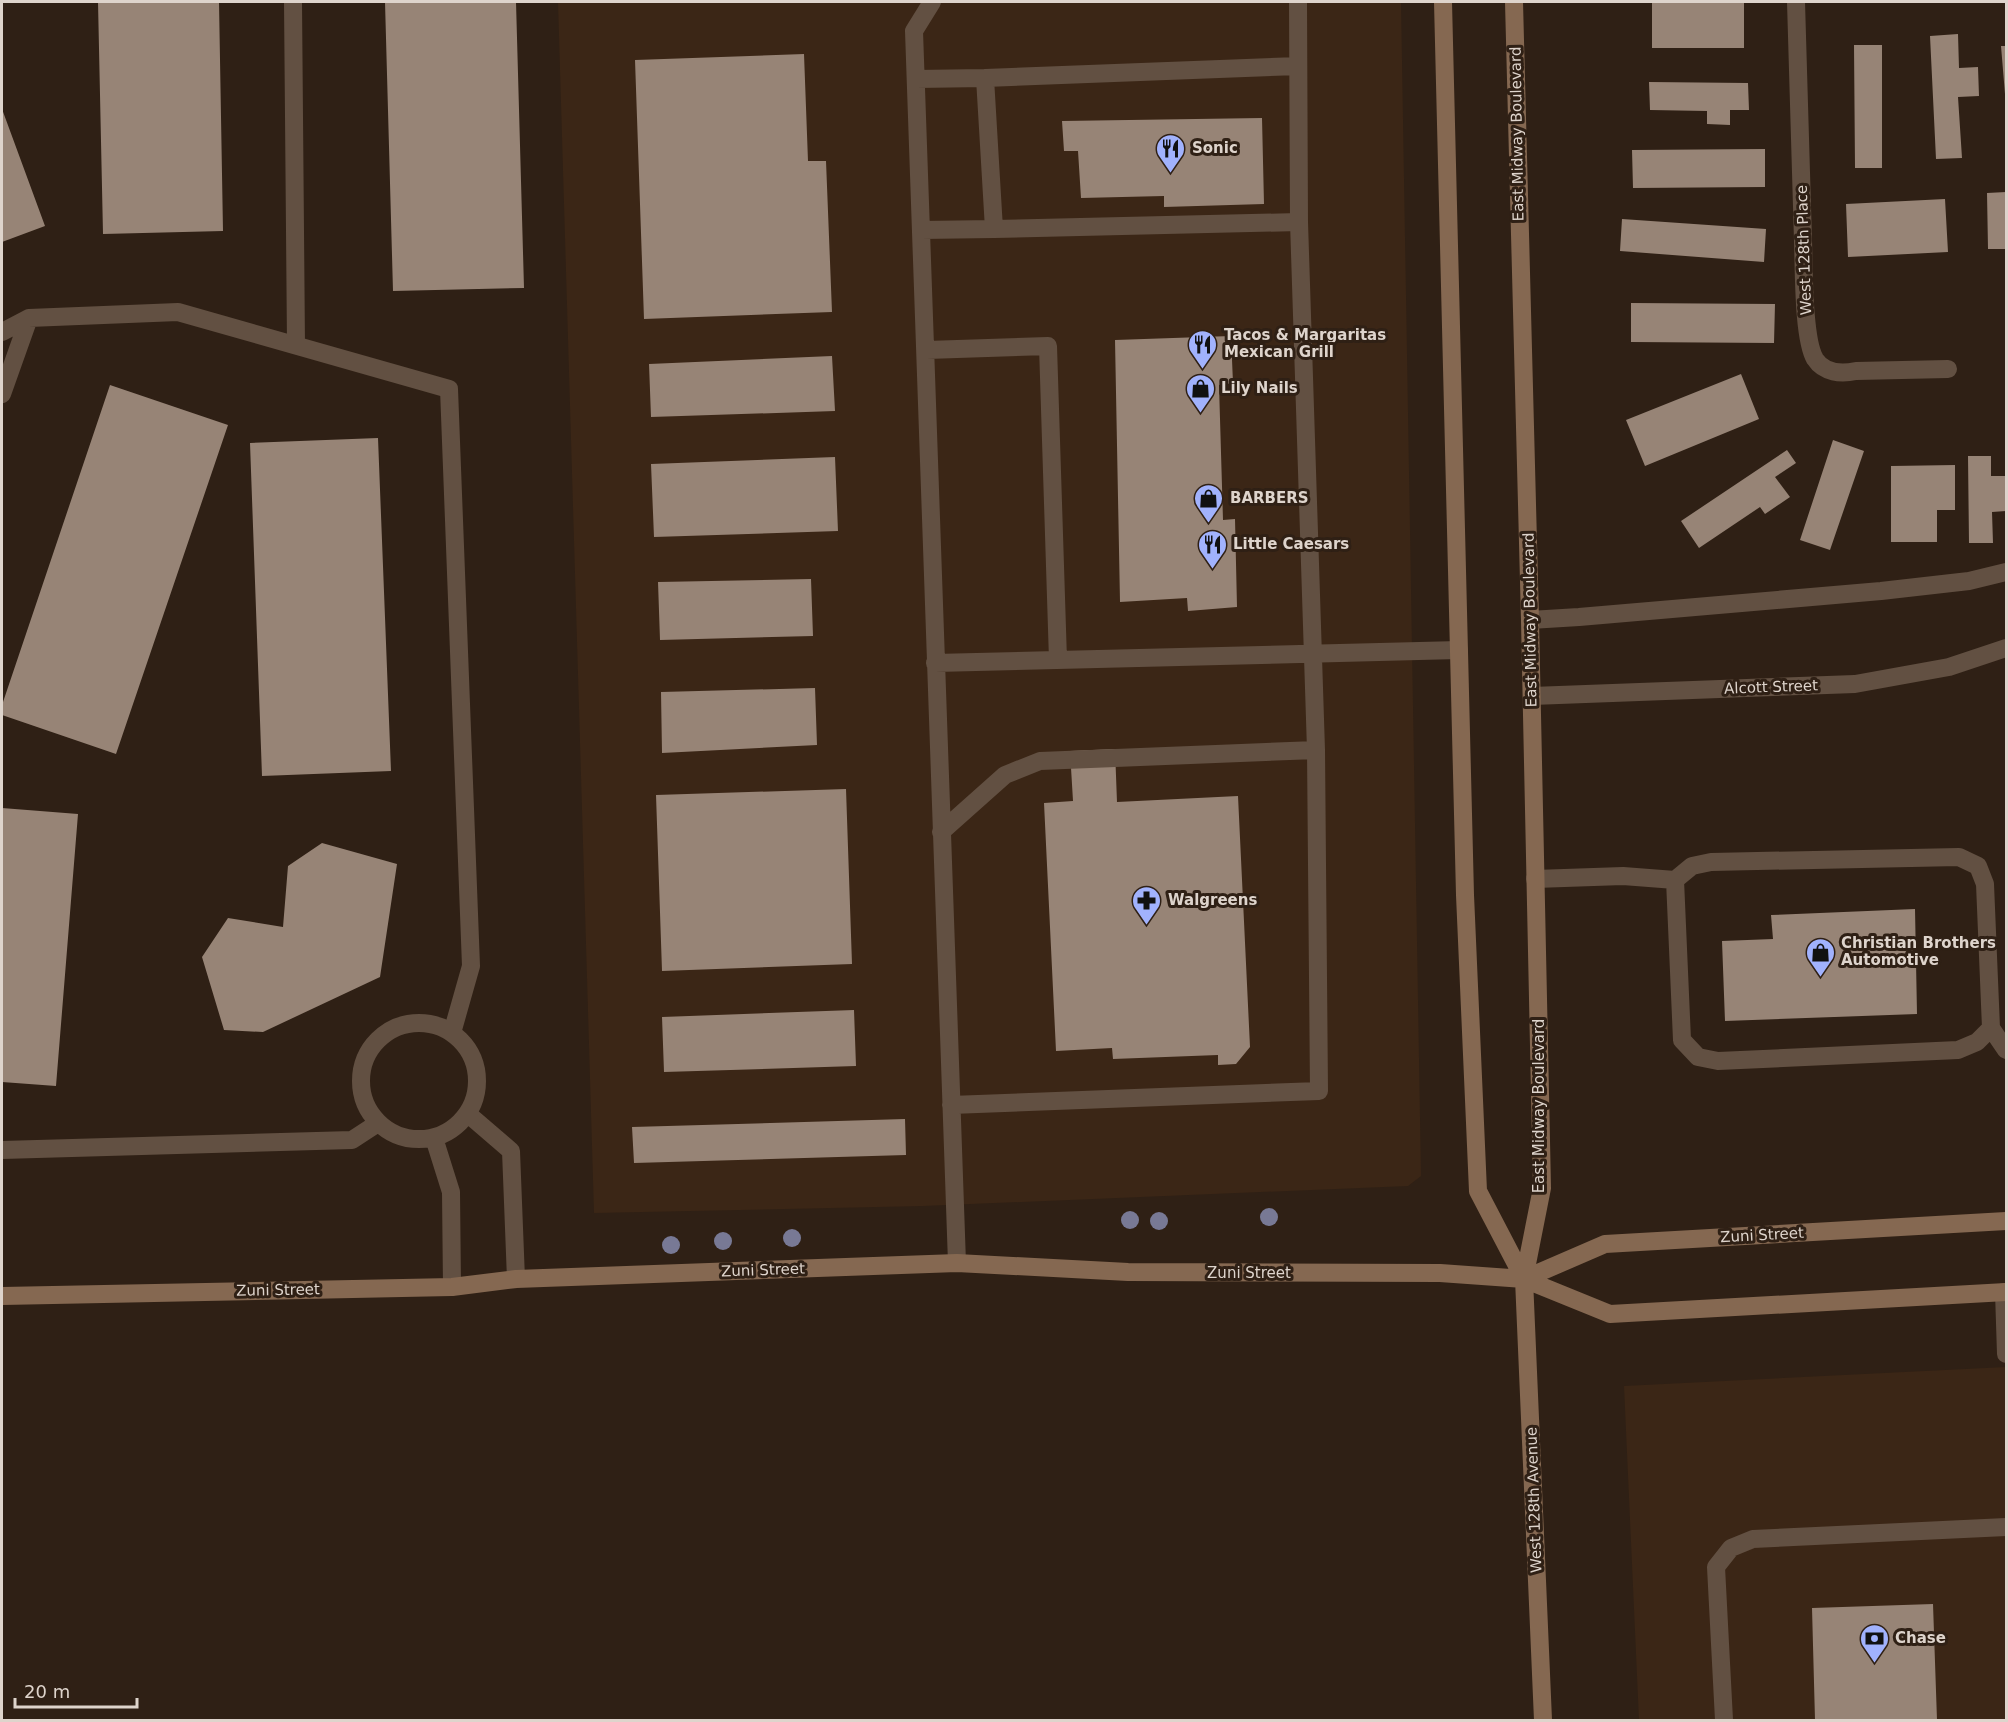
<svg xmlns="http://www.w3.org/2000/svg" width="2008" height="1722" font-family="'DejaVu Sans',sans-serif">
<style>
.built{fill:#3b2616}
.building{fill:#978476}
.lines{fill:none;stroke-linecap:round;stroke-linejoin:round}
.lane{stroke:#625042;stroke-width:18}
.street{stroke:#625042;stroke-width:18}
.secondary{stroke:#856851;stroke-width:18}
.tree{fill:#787995}
.labels{text-anchor:middle;stroke-width:6;stroke-linejoin:round;paint-order:stroke}
.street-label{font-size:15px;fill:#ded4cc;stroke:#2f2015}
.poi-label{font-size:15px;font-weight:bold;fill:#ded4cc;stroke:#2f2015;text-anchor:start}
</style>
<rect width="100%" height="100%" fill="#2f2015"/>
<path class="built" d="M558 2H1401L1421 1176 1408 1186 923 1206 594 1213Z
M2006 1367V1720H1639L1624 1386Z"/>
<path class="building" d="M98 2H219L223 231 103 234Z
M385 2H516L524 288 393 291Z
M1652 2H1744V48H1652Z
M1958 34 1959 68 1978 67 1979 96 1958 97 1962 158 1936 159 1930 36Z
M1854 45H1882V168H1855Z
M2001 46H2006V94H2005Z
M804 54 808 161H826L832 312 644 319 635 60Z
M1649 82 1748 83 1749 110H1730V125L1707 124V111L1650 110Z
M2 109 45 226 2 242Z
M1262 118 1264 204 1164 207V196L1081 198 1078 151H1064L1062 121Z
M1765 149V187L1633 188 1632 150Z
M2006 192V249H1988L1987 193Z
M1945 199 1948 252 1848 257 1846 204Z
M1622 219 1766 229 1764 262 1620 251Z
M1631 303 1775 304 1774 343 1631 342Z
M1231 336 1233 383 1219 385 1223 520 1235 519 1237 607 1188 611 1187 598 1120 602 1115 340Z
M832 356 835 411 651 417 649 364Z
M1741 374 1759 419 1645 466 1626 420Z
M110 385 228 425 116 754 2 715V705Z
M378 438 391 771 262 776 250 443Z
M1833 440 1864 451 1830 550 1800 540Z
M1787 450 1796 463 1775 477 1790 497 1765 514 1760 507 1699 548 1681 521Z
M1968 456H1991V476H2006V511L1992 512 1993 543H1969Z
M835 457 838 531 654 537 651 464Z
M1955 465V510H1937V542H1891V466Z
M811 579 813 636 660 640 658 582Z
M815 688 817 745 662 753 661 692Z
M1115 749 1117 802 1238 796 1250 1047 1236 1064 1218 1065V1055L1113 1059 1112 1048 1056 1051 1044 803 1073 801 1070 751Z
M846 789 852 964 662 971 656 795Z
M2 808 78 814 56 1086 2 1082Z
M322 843 397 864 380 977 263 1032 224 1030 202 957 228 918 283 927 288 866Z
M1915 909 1917 1014 1725 1021 1722 941 1773 939 1771 915Z
M854 1010 856 1066 664 1072 662 1017Z
M905 1119 906 1155 634 1163 632 1127Z
M1933 1604 1937 1720H1815L1812 1608Z"/>
<g class="lines">
<path class="lane" d="M293 2 296 345
M932 2 914 31 957 1263
M1298 66 985 78 994 229 1299 222
M916 79 985 78
M921 230 994 229
M2 332 29 318 178 312 449 389 471 966 452 1033
M927 350 1048 346 1058 660
M2 394 29 318
M935 663 1459 650
M941 832 1005 775 1040 761 1316 750
M1535 879 1623 876 1675 880 1692 866 1711 862 1959 857 1978 866 1985 884 1991 1028 2006 1050
M1675 880 1682 1040 1698 1057 1718 1061 1958 1050 1977 1042 1991 1028
M361 1081a58 58 0 1 1 116 0a58 58 0 1 1-116 0Z
M951 1105 1319 1091 1316 750 1299 222 1298 2
M468 1114 511 1151 516 1279
M434 1138 451 1192 452 1287
M2 1150 352 1140 378 1123
M2004 1292 2006 1354
M1724 1720 1716 1567 1731 1548 1753 1539 2006 1527"/>
<path class="street" d="M1796 2C1798 81 1801 161 1803 241 1804 267 1803 339 1815 359 1824 373 1841 374 1856 371L1948 369
M1530 620 1579 617 1881 591 1969 581 2006 572
M1532 696 1855 684 1949 667 2006 648"/>
<path class="secondary" d="M1443 2 1465 895 1478 1191 1524 1279
M1514 2 1530 620 1542 1188 1524 1279 1543 1720
M1524 1279 1605 1244 2006 1221
M2 1296 452 1287 516 1279 957 1263 1128 1272 1440 1273 1524 1279 1610 1314 2006 1292"/>
</g>
<g class="tree">
<circle cx="1269" cy="1217" r="9"/>
<circle cx="1130" cy="1220" r="9"/>
<circle cx="1159" cy="1221" r="9"/>
<circle cx="792" cy="1238" r="9"/>
<circle cx="723" cy="1241" r="9"/>
<circle cx="671" cy="1245" r="9"/>
</g>
<defs>
<symbol id="restaurant-pin" viewBox="-11 -11 22 30"><path d="M0 17L-7.5 6A9.5 9.5 0 1 1 7.5 6Z" fill="#a1b2fd" stroke="#2f2015"/><path d="M-5-6h1v4h1v-4h1v4h1v-4h1v5L-1.5 .5V6h-2V.5L-5-1ZM5-6V6H3V1.5H1.5Q1.5-4 5-6Z" fill="#111"/></symbol>
<symbol id="shop-pin" viewBox="-11 -11 22 30"><path d="M0 17L-7.5 6A9.5 9.5 0 1 1 7.5 6Z" fill="#a1b2fd" stroke="#2f2015"/><path d="M-5-2.5h2.3a2.7 3.5 0 0 1 5.4 0H5L5.5 6h-11ZM-1.5-2.5h3a1.5 2.3 0 0 0-3 0Z" fill="#111"/></symbol>
<symbol id="pharmacy-pin" viewBox="-11 -11 22 30"><path d="M0 17L-7.5 6A9.5 9.5 0 1 1 7.5 6Z" fill="#a1b2fd" stroke="#2f2015"/><path d="M-2-6h4v4h4v4h-4v4h-4v-4h-4v-4h4Z" fill="#111"/></symbol>
<symbol id="bank-pin" viewBox="-11 -11 22 30"><path d="M0 17L-7.5 6A9.5 9.5 0 1 1 7.5 6Z" fill="#a1b2fd" stroke="#2f2015"/><path d="M-6-4H6V4H-6ZM0-2.3a2.3 2.3 0 1 0 0 4.6a2.3 2.3 0 1 0 0-4.6Z" fill="#111"/></symbol>
</defs>
<g fill-rule="evenodd">
<use href="#restaurant-pin" x="1154" y="132" width="33" height="45"/>
<use href="#restaurant-pin" x="1186" y="328" width="33" height="45"/>
<use href="#shop-pin" x="1184" y="372" width="33" height="45"/>
<use href="#shop-pin" x="1192" y="482" width="33" height="45"/>
<use href="#restaurant-pin" x="1196" y="528" width="33" height="45"/>
<use href="#pharmacy-pin" x="1130" y="884" width="33" height="45"/>
<use href="#shop-pin" x="1804" y="936" width="33" height="45"/>
<use href="#bank-pin" x="1858" y="1622" width="33" height="45"/>
</g>
<g class="labels">
<g class="street-label">
<text transform="translate(1517 134) rotate(-91)" y="5">East Midway Boulevard</text>
<text transform="translate(1804 250) rotate(-92)" y="5">West 128th Place</text>
<text transform="translate(1530 620) rotate(-91)" y="5">East Midway Boulevard</text>
<text transform="translate(1771 687) rotate(-2)" y="5">Alcott Street</text>
<text transform="translate(1539 1106) rotate(-90)" y="5">East Midway Boulevard</text>
<text transform="translate(1762 1235) rotate(-3)" y="5">Zuni Street</text>
<text transform="translate(763 1270) rotate(-2)" y="5">Zuni Street</text>
<text x="1249" y="1278">Zuni Street</text>
<text transform="translate(278 1290) rotate(-1)" y="5">Zuni Street</text>
<text transform="translate(1534 1500) rotate(-92)" y="5">West 128th Avenue</text>
</g>
<g class="poi-label">
<text x="1192" y="153">Sonic</text>
<text x="1224" y="340">Tacos &amp; Margaritas<tspan x="1224" dy="17">Mexican Grill</tspan></text>
<text x="1221" y="393">Lily Nails</text>
<text x="1230" y="503">BARBERS</text>
<text x="1233" y="549">Little Caesars</text>
<text x="1168" y="905">Walgreens</text>
<text x="1841" y="948">Christian Brothers<tspan x="1841" dy="17">Automotive</tspan></text>
<text x="1895" y="1643">Chase</text>
</g>
</g>
<rect width="2008" height="1722" fill="none" stroke="#ded4cc" stroke-width="6"/>
<path d="M15 1698v9h122v-9" fill="none" stroke="#ded4cc" stroke-width="3"/>
<text x="24" y="1698" font-size="18" fill="#ded4cc" stroke="#2f2015" stroke-width="4.5" paint-order="stroke">20 m</text>
</svg>
